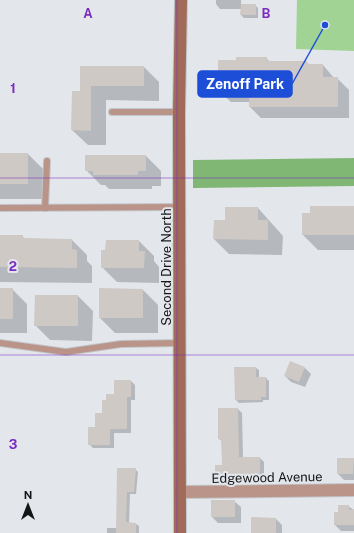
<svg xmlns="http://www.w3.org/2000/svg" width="354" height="533" font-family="'Public Sans',sans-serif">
	<rect width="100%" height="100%" fill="#e3e7ec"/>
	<polygon fill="#a0d394" points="297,0 354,0 354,51 296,49"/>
	<polygon fill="#81b774" points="354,158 354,186 193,188 193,160"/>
	<g fill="#0003">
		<polygon points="216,0 241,0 241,5 255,5 258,8 258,18 244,18 241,15 242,9 220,9 216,4"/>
		<polygon points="266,58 270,62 306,62 310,65 323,65 334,78 337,78 349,90 349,118 261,118 250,107 250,102 231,102 219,91 237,61"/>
		<polygon points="81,67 144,67 159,82 159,101 106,100 106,145 88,145 72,130 81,92"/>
		<polygon points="0,154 28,154 43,169 43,199 0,199"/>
		<polygon points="146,156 161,171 161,186 152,186 152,189 109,189 105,185 101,185 86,170"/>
		<polygon points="354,206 354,250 318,250 303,235 311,214"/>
		<polygon points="226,208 258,208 283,236 282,255 229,254 214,239 215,221 226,221"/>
		<polygon points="0,236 22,236 25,239 72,240 87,255 87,261 92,266 92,283 0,282"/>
		<polygon points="139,241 154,256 154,261 159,267 159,283 117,282 102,267"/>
		<polygon points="0,289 12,289 27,304 27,333 0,333"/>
		<polygon points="143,290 158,305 158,333 115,333 100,318"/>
		<polygon points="78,296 93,311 92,341 50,340 35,325"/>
		<polygon points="256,368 259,370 259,378 266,378 269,381 269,400 263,400 263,402 239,403 236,400"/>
		<polygon points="305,368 311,374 305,387 291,382 285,376"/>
		<polygon points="131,381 135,385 135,400 131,400 131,433 114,433 114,448 93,448 89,444 103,414 107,401"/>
		<polygon points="238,409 242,413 243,458 260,458 264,462 264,478 241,478 241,481 220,481 216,476 223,466 222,441 219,439"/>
		<polygon points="354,458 354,480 344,480 338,474 338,459"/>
		<polygon points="118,469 135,469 138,472 136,494 130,494 129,523 136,524 139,526 139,533 107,533 107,528 117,528"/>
		<polygon points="234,501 241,507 241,523 218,523 212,517"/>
		<polygon points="348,506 354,510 354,531 341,531 335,525 339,512"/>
		<polygon points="276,519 282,525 282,533 253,533"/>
	</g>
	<g fill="#cfc9c6">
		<polygon points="241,4 256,4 256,15 240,15"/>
		<polygon points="236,57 267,57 267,61 307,61 307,64 323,64 323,77 338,77 338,107 249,107 249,91 218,91 218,60 236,60"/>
		<polygon points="80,66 144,66 144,86 91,86 91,131 71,130 72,91 80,91"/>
		<rect x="0" y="153" width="28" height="31"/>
		<polygon points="85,155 146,155 146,171 138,171 138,175 93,175 93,171 85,171"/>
		<polygon points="310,206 354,206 354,235 302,235 302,213 310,213"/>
		<polygon points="225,207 258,207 258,220 268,220 268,240 213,239 214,220 225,220"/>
		<polygon points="0,235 23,235 23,238 72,239 72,249 77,250 77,268 0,267"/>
		<polygon points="106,240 139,240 139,251 145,251 144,268 101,268 101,250 105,250"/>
		<rect x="0" y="288" width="13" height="31"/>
		<polygon points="99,288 143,289 143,318 99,318"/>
		<polygon points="35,295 78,295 78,326 34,326"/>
		<polygon points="290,361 305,367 299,382 284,376"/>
		<polygon points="234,367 256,367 256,377 266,377 266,397 261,397 261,400 235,400"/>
		<polygon points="114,380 131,380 131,397 127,397 127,429 110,429 110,445 88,445 88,427 95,427 95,413 102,413 102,400 106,400 106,394 114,394"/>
		<polygon points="218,408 238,408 239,457 260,457 260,474 237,474 237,477 215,477 215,465 222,465 221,439 218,439"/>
		<polygon points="337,458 354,458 353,474 337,474"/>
		<polygon points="117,468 136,468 134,492 127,492 126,522 136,523 136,533 116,533"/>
		<rect x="211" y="500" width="24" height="17"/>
		<polygon points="338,505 349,505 349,510 354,509 354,525 334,525 334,512 338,512"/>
		<polygon points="251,517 276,518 276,533 251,533"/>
	</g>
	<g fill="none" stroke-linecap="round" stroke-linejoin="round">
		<defs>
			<g id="lane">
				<polyline points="112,112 179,112"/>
				<polyline points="0,208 180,207"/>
				<polyline points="45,208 47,161"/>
				<polyline points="0,343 66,352 121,344 181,343"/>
			</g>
			<polyline id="street" points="181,492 354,490"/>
			<polyline id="secondary" points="180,533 179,112 181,0"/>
		</defs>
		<use href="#lane" stroke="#c2c5ca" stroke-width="8"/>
		<use href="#street" stroke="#c2c5ca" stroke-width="14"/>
		<use href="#secondary" stroke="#c2c5ca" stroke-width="14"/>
		<use href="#lane" stroke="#ba9488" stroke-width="6"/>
		<use href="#street" stroke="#ba9488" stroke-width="12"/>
		<use href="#secondary" stroke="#a16b5a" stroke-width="12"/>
	</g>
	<path fill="none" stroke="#7b2cbf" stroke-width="1" stroke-opacity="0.55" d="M177,0V533M0,178H354M0,355H354"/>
	<g text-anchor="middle" stroke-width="4" stroke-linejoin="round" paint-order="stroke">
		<g font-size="13" fill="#141516" stroke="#e3e7ec">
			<text transform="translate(166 267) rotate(-90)" y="5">Second Drive North</text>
			<text transform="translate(267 477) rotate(-1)" y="5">Edgewood Avenue</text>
		</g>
	</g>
	<g font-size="13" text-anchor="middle" font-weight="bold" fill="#7b2cbf" stroke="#e3e7ec" stroke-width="4" stroke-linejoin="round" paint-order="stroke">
		<text x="88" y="18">A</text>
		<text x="266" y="18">B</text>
		<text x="13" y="93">1</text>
		<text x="13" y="271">2</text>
		<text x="13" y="449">3</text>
	</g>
	<path fill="none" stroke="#1d4ed8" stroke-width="1.5" d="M325 25L292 84"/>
	<circle fill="#1d4ed8" stroke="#e3e7ec" stroke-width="1.5" cx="325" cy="25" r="4"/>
	<rect fill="#1d4ed8" stroke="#1d4ed8" stroke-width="1.5" x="198" y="71" width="94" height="26" rx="4"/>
	<g font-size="14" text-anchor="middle" font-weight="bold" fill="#fff">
		<text x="245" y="89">Zenoff Park</text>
	</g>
	<g transform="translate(28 505)" stroke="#e3e7ec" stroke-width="3" paint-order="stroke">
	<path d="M0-3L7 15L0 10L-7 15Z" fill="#141516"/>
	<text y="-6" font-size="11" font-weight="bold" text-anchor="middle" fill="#141516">N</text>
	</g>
</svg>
